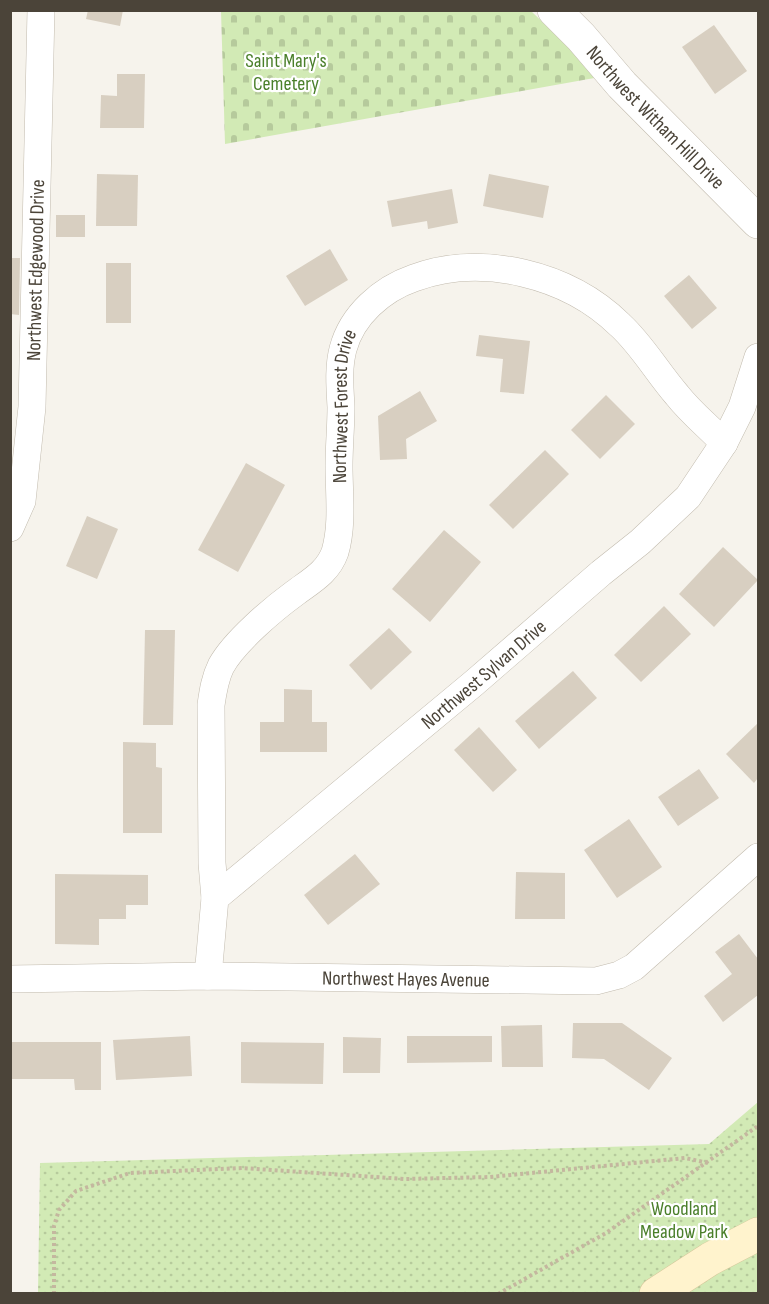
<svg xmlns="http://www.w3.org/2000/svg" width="769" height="1304" font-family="'Sofia Sans Condensed',sans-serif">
	<defs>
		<pattern id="green-dots" width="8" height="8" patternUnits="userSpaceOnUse" patternTransform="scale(1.5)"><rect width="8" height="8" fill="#d2eab5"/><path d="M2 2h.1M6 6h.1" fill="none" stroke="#b6ca9c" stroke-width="1.8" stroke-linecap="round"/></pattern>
		<pattern id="cemetery-stones" width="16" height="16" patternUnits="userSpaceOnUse" patternTransform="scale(1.5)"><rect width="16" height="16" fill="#d2eab5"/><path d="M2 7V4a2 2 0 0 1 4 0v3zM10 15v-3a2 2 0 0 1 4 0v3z" fill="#b6ca9c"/></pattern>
	</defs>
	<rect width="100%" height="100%" fill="#f6f3ec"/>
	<polygon fill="url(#green-dots)" points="758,1102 758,1293 38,1294 40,1163 709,1144"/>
	<polygon fill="url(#cemetery-stones)" points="221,11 531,11 600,77 225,144"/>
	<g fill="#d8cfc1">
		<polygon points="88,10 123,10 120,26 86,19"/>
		<polygon points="714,25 747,71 715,94 682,47"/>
		<polygon points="117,74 145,74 144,128 100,128 101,95 117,96"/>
		<polygon points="97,174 138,175 137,226 96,226"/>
		<polygon points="489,174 549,186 543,218 483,206"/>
		<polygon points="452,189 458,223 428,229 427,221 392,227 387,201"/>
		<rect x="56" y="215" width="29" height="22"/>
		<polygon points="330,249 348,280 305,306 286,276"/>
		<polygon points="10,258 20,258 19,315 10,314"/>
		<rect x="106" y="263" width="25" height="60"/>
		<polygon points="689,275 717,308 692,329 664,296"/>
		<polygon points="479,335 530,341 524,394 500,392 503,359 476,356"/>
		<polygon points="420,391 437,421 406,439 407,459 380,460 378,416"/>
		<polygon points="606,395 635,424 600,459 571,430"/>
		<polygon points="545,450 569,474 513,529 489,505"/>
		<polygon points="246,463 285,485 238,572 198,550"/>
		<polygon points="87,516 118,529 97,579 66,566"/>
		<polygon points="444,530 481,562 430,622 392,589"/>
		<polygon points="723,547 758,580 714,627 679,594"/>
		<polygon points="664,606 691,634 641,682 614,655"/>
		<polygon points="389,628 412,652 371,690 349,665"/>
		<polygon points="145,630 175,630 173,725 143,725"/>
		<polygon points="573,671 597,698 539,749 515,721"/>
		<polygon points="284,689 312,690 312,722 327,722 327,752 260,752 260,722 284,722"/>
		<polygon points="758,723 758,778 754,783 726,754"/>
		<polygon points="479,727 517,770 493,792 454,750"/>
		<polygon points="123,742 156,743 156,767 162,768 162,833 123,833"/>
		<polygon points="699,769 719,798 678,826 658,797"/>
		<polygon points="629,819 662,867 617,898 584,850"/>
		<polygon points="355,854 380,884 328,925 304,895"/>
		<polygon points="516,872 565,873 565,919 515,919"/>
		<polygon points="55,874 148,875 148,905 126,905 126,919 99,919 99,945 55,944"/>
		<polygon points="739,934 758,959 758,995 723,1022 704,996 732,974 715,952"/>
		<polygon points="573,1023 622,1023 672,1058 649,1090 604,1059 572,1058"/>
		<polygon points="542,1025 543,1067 502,1067 501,1026"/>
		<polygon points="190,1036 192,1076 116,1080 113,1040"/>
		<polygon points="407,1036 492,1036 492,1062 407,1063"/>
		<polygon points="343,1037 381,1038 380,1073 343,1073"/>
		<polygon points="10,1042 101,1042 101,1090 75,1090 74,1079 10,1079"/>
		<polygon points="241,1042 324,1043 323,1084 241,1083"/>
	</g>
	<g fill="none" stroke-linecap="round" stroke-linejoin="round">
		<defs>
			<g id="minor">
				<path id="s1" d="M10,528L22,501L32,407L41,10"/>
				<path id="s2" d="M215,898L212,863L211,705C213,691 215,678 221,666C234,642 273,609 295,593C311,581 328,572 335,552C343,525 339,494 339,466C339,446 341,427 341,407C340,388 338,368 343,349C352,315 382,289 414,278C482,253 568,274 620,325C642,345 657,372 677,395C691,413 709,427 724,443"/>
				<path id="s3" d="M208,976L215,898L474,683L601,573L640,542L688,497L724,443L742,407L758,357"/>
				<path id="s4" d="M10,979L208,976L596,981L619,975L634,967L758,857"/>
			</g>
			<g id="tertiary">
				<path id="s5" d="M554,10L581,37L622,85L758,222"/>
			</g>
			<polyline id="secondary" points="656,1294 710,1259 758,1234"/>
		</defs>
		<use href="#minor" stroke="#c2bbae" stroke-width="28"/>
		<use href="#tertiary" stroke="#c2bbae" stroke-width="34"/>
		<use href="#secondary" stroke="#d6c79b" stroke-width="34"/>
		<g stroke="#c4b79f" stroke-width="4" stroke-dasharray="3 3" stroke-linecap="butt">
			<polyline points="54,1294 54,1226 59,1210 76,1191 130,1173 242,1168 405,1179 490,1177 685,1158 708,1163"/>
			<polyline points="498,1294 606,1233 758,1126"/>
		</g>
		<use href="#minor" stroke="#fff" stroke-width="27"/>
		<use href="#tertiary" stroke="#fff" stroke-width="33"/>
		<use href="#secondary" stroke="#fff3cd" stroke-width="33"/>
	</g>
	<g text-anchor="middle" stroke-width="4.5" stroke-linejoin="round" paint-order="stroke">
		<g font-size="20" fill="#4a7f2a" stroke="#fff">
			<text x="286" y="67">Saint Mary's<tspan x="286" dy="23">Cemetery</tspan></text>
			<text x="684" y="1215">Woodland<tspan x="684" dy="23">Meadow Park</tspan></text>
		</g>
		<g font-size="20" fill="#4b4439" stroke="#fff">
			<text dy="7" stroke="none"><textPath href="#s5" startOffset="148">Northwest Witham Hill Drive</textPath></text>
			<text dy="7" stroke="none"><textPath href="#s1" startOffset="261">Northwest Edgewood Drive</textPath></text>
			<text dy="7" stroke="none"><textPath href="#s2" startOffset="543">Northwest Forest Drive</textPath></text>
			<text dy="7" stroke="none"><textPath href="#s3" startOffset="428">Northwest Sylvan Drive</textPath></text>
			<text dy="7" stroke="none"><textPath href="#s4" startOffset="396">Northwest Hayes Avenue</textPath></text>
		</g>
	</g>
	<rect width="769" height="1304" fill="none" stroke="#4b4439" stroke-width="24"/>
</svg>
